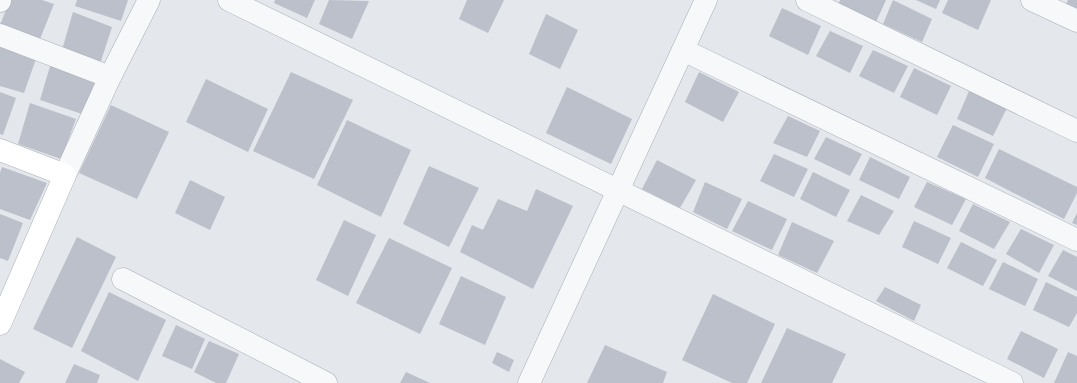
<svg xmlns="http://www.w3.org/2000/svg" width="1077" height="383" font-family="'Open Sans',sans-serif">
	<rect width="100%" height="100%" fill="#e4e7ec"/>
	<g fill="#bbc0ca">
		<polygon points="10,0 42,0 54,4 40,39 0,25"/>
		<polygon points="77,0 128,0 121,21 75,6"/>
		<polygon points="275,0 315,0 307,18 274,3"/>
		<polygon points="329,0 369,1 352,39 319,24"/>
		<polygon points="467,0 504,0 488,33 459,19"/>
		<polygon points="840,0 886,0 876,22 838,5"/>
		<polygon points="893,0 932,19 922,42 883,24"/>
		<polygon points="916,0 940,0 936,9"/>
		<polygon points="948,0 991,0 978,30 942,13"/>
		<polygon points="1068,0 1077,0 1077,9 1066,4"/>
		<polygon points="782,8 821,26 808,55 769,36"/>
		<polygon points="73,12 112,27 100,64 62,50"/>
		<polygon points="546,14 578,30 560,69 529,54"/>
		<polygon points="830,31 863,46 850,73 816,56"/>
		<polygon points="0,44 37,56 24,93 0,86"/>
		<polygon points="873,50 908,66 894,93 859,76"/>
		<polygon points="51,63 96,79 82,114 40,100"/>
		<polygon points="914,68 951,86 937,115 900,97"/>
		<polygon points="291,72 353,100 314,179 253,151"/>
		<polygon points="699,72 739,92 723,122 685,102"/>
		<polygon points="206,79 268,109 248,152 186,122"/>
		<polygon points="567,87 632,119 611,164 546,133"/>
		<polygon points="969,91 1007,108 993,136 957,119"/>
		<polygon points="0,92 16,98 3,135 0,134"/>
		<polygon points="30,103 76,119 61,159 18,144"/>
		<polygon points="111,105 169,132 137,199 79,173"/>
		<polygon points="788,116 820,131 807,157 773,143"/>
		<polygon points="347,120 411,150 381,217 317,185"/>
		<polygon points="953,125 994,144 978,177 937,157"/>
		<polygon points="826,137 862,154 850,176 814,159"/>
		<polygon points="999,149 1077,187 1077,193 1064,219 985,178"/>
		<polygon points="774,154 808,169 794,197 760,181"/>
		<polygon points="870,157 910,177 899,199 859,180"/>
		<polygon points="657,160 696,180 680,208 642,189"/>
		<polygon points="429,166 479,188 449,247 403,224"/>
		<polygon points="2,167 47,183 30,220 0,209 0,173"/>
		<polygon points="813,172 850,190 836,217 800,199"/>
		<polygon points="190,180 225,197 210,230 175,213"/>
		<polygon points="705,182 742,199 727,229 693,212"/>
		<polygon points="927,182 966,199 952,225 914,207"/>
		<polygon points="536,189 573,206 533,289 460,252 472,225 483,230 498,199 527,211"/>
		<polygon points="861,195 894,211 879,235 847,221"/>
		<polygon points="748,201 787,219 772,250 732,231"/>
		<polygon points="973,204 1010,222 994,249 959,231"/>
		<polygon points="1077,213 1077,225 1072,223"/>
		<polygon points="0,214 23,223 8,261 0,258"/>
		<polygon points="344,220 376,235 348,296 316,280"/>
		<polygon points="914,221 951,238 938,264 902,247"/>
		<polygon points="792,222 834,241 817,273 778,255"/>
		<polygon points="1021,229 1054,245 1039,273 1006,254"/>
		<polygon points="77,237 116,257 72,348 33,329"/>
		<polygon points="389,238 452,268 420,334 356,303"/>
		<polygon points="961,242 997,260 983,286 947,268"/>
		<polygon points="1063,250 1077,257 1077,291 1048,276"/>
		<polygon points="1003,262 1038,279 1025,306 989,289"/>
		<polygon points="461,276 506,297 485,345 439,324"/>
		<polygon points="1046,282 1077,297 1077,313 1069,327 1033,310"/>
		<polygon points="885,287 921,305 914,321 876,301"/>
		<polygon points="109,292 166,320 138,381 81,351"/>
		<polygon points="713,294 775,324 747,383 732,383 682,360"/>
		<polygon points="176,325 205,339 192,369 162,356"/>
		<polygon points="787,328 846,354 832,383 761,383"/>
		<polygon points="1021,331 1058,349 1044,378 1007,359"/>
		<polygon points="209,341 239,354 226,383 216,383 194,372"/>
		<polygon points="605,345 667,372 663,383 587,383"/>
		<polygon points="497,352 514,360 509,372 492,363"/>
		<polygon points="1068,352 1077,356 1077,383 1054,383"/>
		<polygon points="0,359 25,372 19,383 0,383"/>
		<polygon points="74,364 100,375 97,383 65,383"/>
		<polygon points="406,372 430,383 400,383"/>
	</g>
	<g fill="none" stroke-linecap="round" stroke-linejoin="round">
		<defs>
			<g id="minor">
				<polyline points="229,0 1012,383"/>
				<polyline points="807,0 1077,131"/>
				<polyline points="1032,0 1077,21"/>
				<polyline points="0,1 0,0"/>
				<polyline points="0,35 110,77"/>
				<polyline points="683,50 1077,240"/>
				<polyline points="123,279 326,383"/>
				<polyline points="529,383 706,0"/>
			</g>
			<polyline id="tertiary" points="65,175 110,77 149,0"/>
			<polyline id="secondary" points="0,150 65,175 0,324"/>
		</defs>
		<use href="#minor" stroke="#a9aeb7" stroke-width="23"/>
		<use href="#tertiary" stroke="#a9aeb7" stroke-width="23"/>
		<use href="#secondary" stroke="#a9aeb7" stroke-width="23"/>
		<use href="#minor" stroke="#f7f8fa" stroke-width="22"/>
		<use href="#tertiary" stroke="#f7f8fa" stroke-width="22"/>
		<use href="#secondary" stroke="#fff" stroke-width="22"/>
	</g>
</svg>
